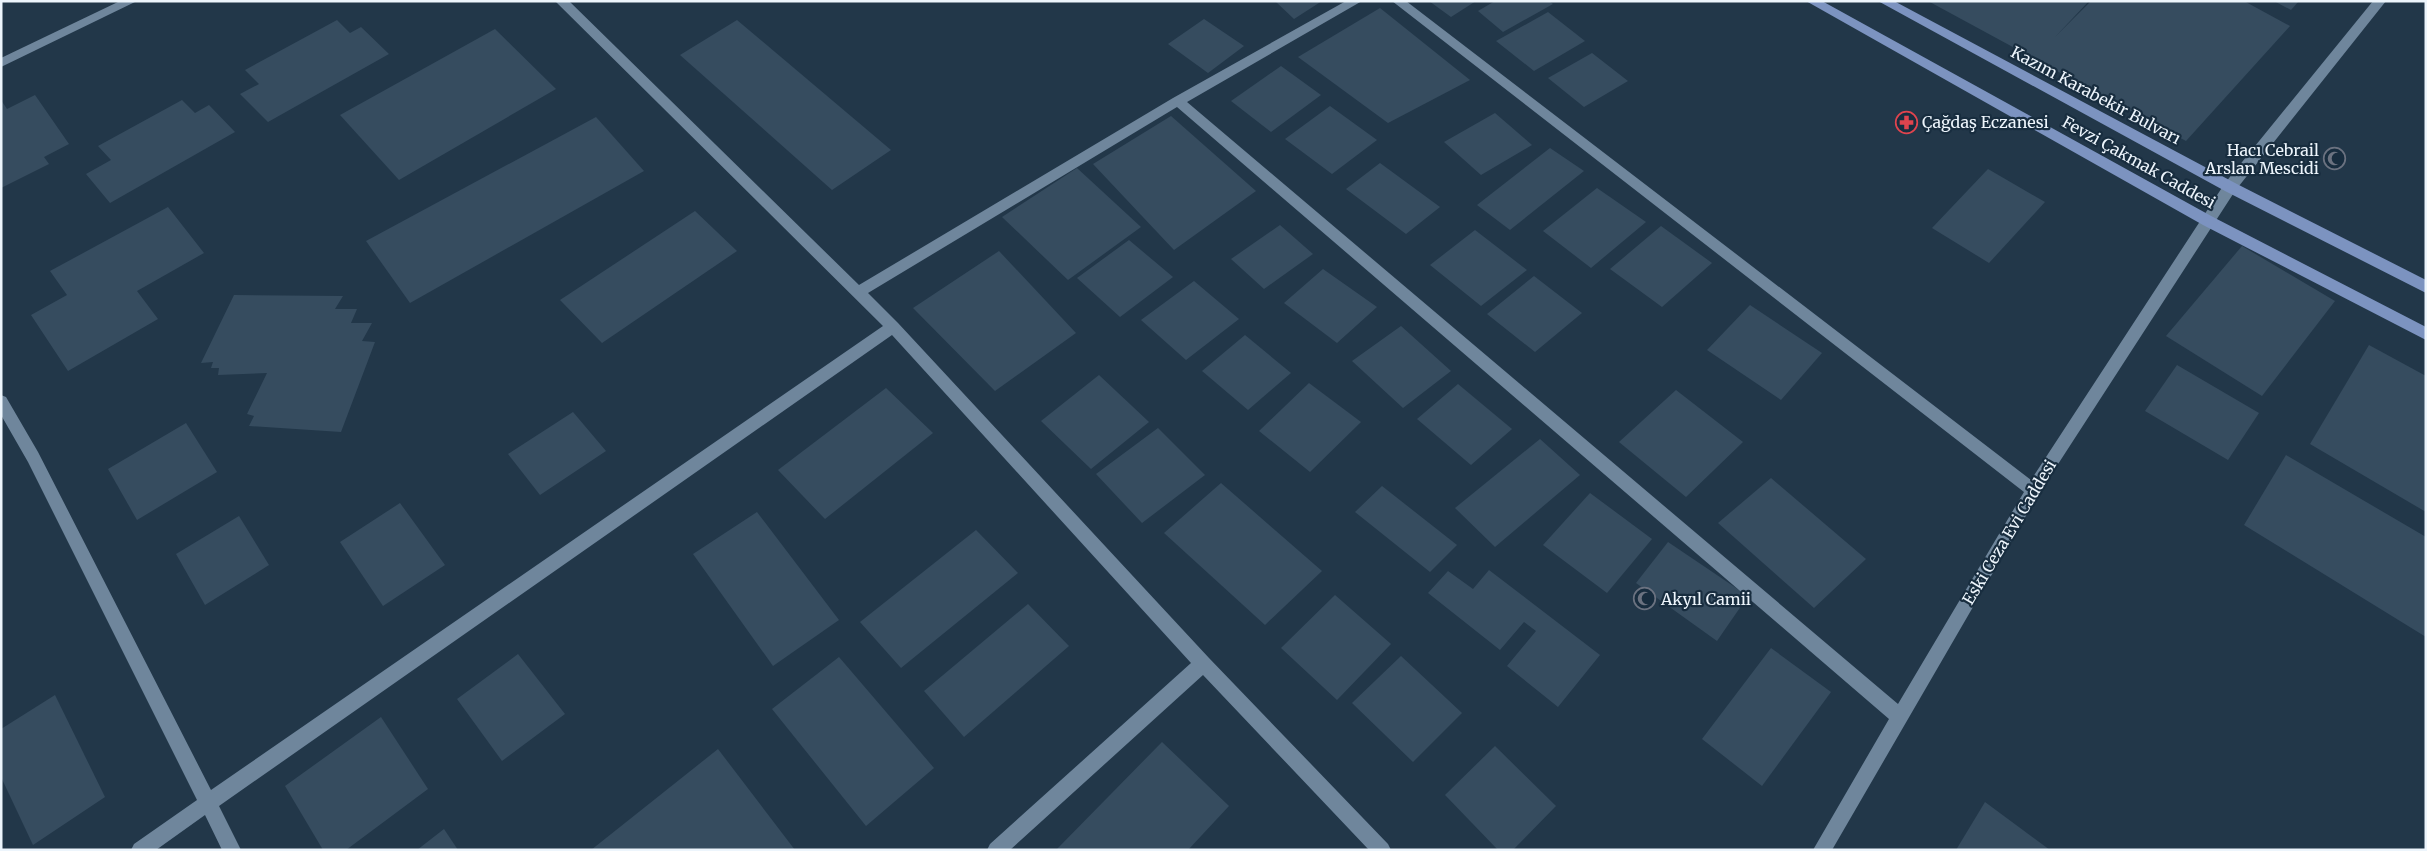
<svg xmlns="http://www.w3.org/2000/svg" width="2427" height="851" font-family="Merriweather,serif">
	<rect width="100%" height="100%" fill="#223749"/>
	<g fill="#364c5f">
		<polygon points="1275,1 1322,1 1294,19"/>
		<polygon points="1429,1 1476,1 1451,17"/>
		<polygon points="1495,1 1549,1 1553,4 1503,32 1478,11"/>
		<polygon points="1928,1 2089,1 2055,37 2091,1 2244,1 2290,26 2186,141"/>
		<polygon points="2274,1 2299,1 2291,10"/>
		<polygon points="1380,8 1470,80 1388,123 1298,57"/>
		<polygon points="1548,12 1585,41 1534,71 1496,41"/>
		<polygon points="1204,19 1244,46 1208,73 1168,44"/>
		<polygon points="337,20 350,33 361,27 389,54 268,122 240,94 259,84 245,70"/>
		<polygon points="737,20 891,150 832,190 680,55"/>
		<polygon points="495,29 556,89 399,180 340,115"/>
		<polygon points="1592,53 1628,81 1584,107 1548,78"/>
		<polygon points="1281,66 1321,95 1271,132 1231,101"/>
		<polygon points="35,95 69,144 44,157 49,164 1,188 1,100 7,109"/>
		<polygon points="182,100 195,113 209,105 235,132 110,203 86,174 111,160 98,146"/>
		<polygon points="1330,106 1377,140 1332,174 1285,139"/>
		<polygon points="1495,113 1532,145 1481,175 1444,142"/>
		<polygon points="1171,116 1256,191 1174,250 1093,164"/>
		<polygon points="596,117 644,171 410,303 366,241"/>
		<polygon points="1550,148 1584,171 1510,230 1477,205"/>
		<polygon points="1380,163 1440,207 1406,234 1346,189"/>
		<polygon points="1077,168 1141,227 1068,280 1002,217"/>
		<polygon points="1988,169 2045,202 1989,263 1932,228"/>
		<polygon points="1597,188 1646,222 1591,268 1543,231"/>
		<polygon points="168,207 204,253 137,291 158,319 68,371 31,315 67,295 50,271"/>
		<polygon points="695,211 737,251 602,343 560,300"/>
		<polygon points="1280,225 1313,254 1264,289 1231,259"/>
		<polygon points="1661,226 1712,263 1662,307 1610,269"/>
		<polygon points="1475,230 1527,270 1481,306 1430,265"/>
		<polygon points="1129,240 1173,277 1120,317 1077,278"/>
		<polygon points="2242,246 2335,301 2262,396 2166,336"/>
		<polygon points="999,251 1076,333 995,391 913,308"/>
		<polygon points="1323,269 1377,307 1337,343 1284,303"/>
		<polygon points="1534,276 1582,313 1535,352 1487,314"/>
		<polygon points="1194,281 1239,319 1186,360 1141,320"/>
		<polygon points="234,295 343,296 335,309 357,309 351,323 372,323 362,341 375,342 341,432 249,426 254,416 247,414 267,373 218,375 219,368 211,368 213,362 201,363"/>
		<polygon points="1750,305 1822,353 1781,400 1707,350"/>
		<polygon points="1401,326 1451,371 1403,408 1352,361"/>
		<polygon points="1245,335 1291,373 1248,410 1202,371"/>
		<polygon points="2369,345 2426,376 2426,512 2310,444"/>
		<polygon points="2177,365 2259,413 2228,460 2145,411"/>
		<polygon points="1099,375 1149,422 1091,469 1041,421"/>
		<polygon points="1309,383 1361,422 1310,472 1259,431"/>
		<polygon points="1458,384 1512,429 1471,465 1417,419"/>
		<polygon points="886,388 933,433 825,519 778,470"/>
		<polygon points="1676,390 1743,442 1686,497 1619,442"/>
		<polygon points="573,412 606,451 540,495 508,454"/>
		<polygon points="186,423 217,472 137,520 108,469"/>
		<polygon points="1158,428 1205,475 1142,523 1096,474"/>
		<polygon points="1540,439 1580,475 1495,547 1455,508"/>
		<polygon points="2286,455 2426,537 2426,637 2244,525"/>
		<polygon points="1771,478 1866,559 1814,608 1718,523"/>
		<polygon points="1221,483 1322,571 1265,625 1164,533"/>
		<polygon points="1382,486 1457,545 1430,572 1355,512"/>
		<polygon points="1590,493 1652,539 1607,593 1543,545"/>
		<polygon points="400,503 445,565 383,606 340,542"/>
		<polygon points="757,512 839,620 773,666 693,554"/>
		<polygon points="239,516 269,565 205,605 176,554"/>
		<polygon points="976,530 1018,573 901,668 860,622"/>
		<polygon points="1668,542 1748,596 1717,641 1636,583"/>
		<polygon points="1489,570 1600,655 1558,707 1507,666 1536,631 1524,622 1500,650 1428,593 1448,571 1473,589"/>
		<polygon points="1335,595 1391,644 1337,700 1281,648"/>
		<polygon points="1028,604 1069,646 964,737 924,691"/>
		<polygon points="1771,648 1831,692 1762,786 1702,739"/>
		<polygon points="518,654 565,714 502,761 457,699"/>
		<polygon points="1401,656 1462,713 1413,762 1352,703"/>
		<polygon points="839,657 934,768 866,826 772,709"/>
		<polygon points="55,695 105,797 33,845 1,777 1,729"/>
		<polygon points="381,717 428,789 346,850 323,850 285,786"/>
		<polygon points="1162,742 1229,806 1188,850 1056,850"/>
		<polygon points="1495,746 1556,806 1513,850 1498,850 1445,795"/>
		<polygon points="718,749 795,850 591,850"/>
		<polygon points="1985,802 2050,850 1956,850"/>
		<polygon points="444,829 458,850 417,850"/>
	</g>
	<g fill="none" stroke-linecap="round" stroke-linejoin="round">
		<g fill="#6f869c" fill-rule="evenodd">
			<polygon points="120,1 137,1 1,67 1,58"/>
			<polygon points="555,1 569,1 859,285 1173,98 1346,1 1362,1 1187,102 1898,704 2024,492 1392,1 1406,1 2031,480 2225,183 2373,1 2386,1 2235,191 2038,495 1832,850 1813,850 1889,719 1177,107 868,293 898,323 1209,658 1388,844 1391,850 1369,850 1203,675 1010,850 987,850 990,844 1191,663 892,335 219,806 241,850 222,850 205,815 156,850 131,850 134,844 197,800 28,462 1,415 1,395 6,397 38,452 211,790 883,326"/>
		</g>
		<g fill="#7c93c0" fill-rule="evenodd">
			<polygon points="1806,1 1822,1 2213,217 2426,327 2426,340 2203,225"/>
			<polygon points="1878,1 1894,1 2235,183 2426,280 2426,293 2225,191"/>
		</g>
	</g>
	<defs>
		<symbol id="pharmacy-ring" viewBox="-11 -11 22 22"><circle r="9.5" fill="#182d3f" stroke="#e0444e" stroke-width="1.5"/><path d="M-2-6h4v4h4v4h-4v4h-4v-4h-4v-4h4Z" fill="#e0444e"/></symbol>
		<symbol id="mosque-ring" viewBox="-11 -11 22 22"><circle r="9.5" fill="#182d3f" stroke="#6b7280" stroke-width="1.5"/><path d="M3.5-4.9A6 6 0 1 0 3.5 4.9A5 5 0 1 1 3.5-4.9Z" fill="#6b7280"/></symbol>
	</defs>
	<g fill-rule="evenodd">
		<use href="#pharmacy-ring" x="1894" y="110" width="25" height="25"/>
		<use href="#mosque-ring" x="2322" y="146" width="25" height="25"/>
		<use href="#mosque-ring" x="1632" y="586" width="25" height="25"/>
	</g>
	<g text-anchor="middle" stroke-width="4.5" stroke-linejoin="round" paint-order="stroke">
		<g font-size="16" fill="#edf5fc" stroke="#182d3f">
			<text transform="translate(2096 95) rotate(28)" y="6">Kazım Karabekir Bulvarı</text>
			<text transform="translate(2139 162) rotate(29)" y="6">Fevzi Çakmak Caddesi</text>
			<text transform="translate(2009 532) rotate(-59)" y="6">Eski Ceza Evi Caddesi</text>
		</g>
		<g font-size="16" fill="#edf5fc" stroke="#182d3f" text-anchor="start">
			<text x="1922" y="128">Çağdaş Eczanesi</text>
			<text x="2319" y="156" text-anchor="end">Hacı Cebrail<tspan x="2319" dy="18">Arslan Mescidi</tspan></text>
			<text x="1661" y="605">Akyıl Camii</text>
		</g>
	</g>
	<rect width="2427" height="851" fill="none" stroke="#edf5fc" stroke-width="5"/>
</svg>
